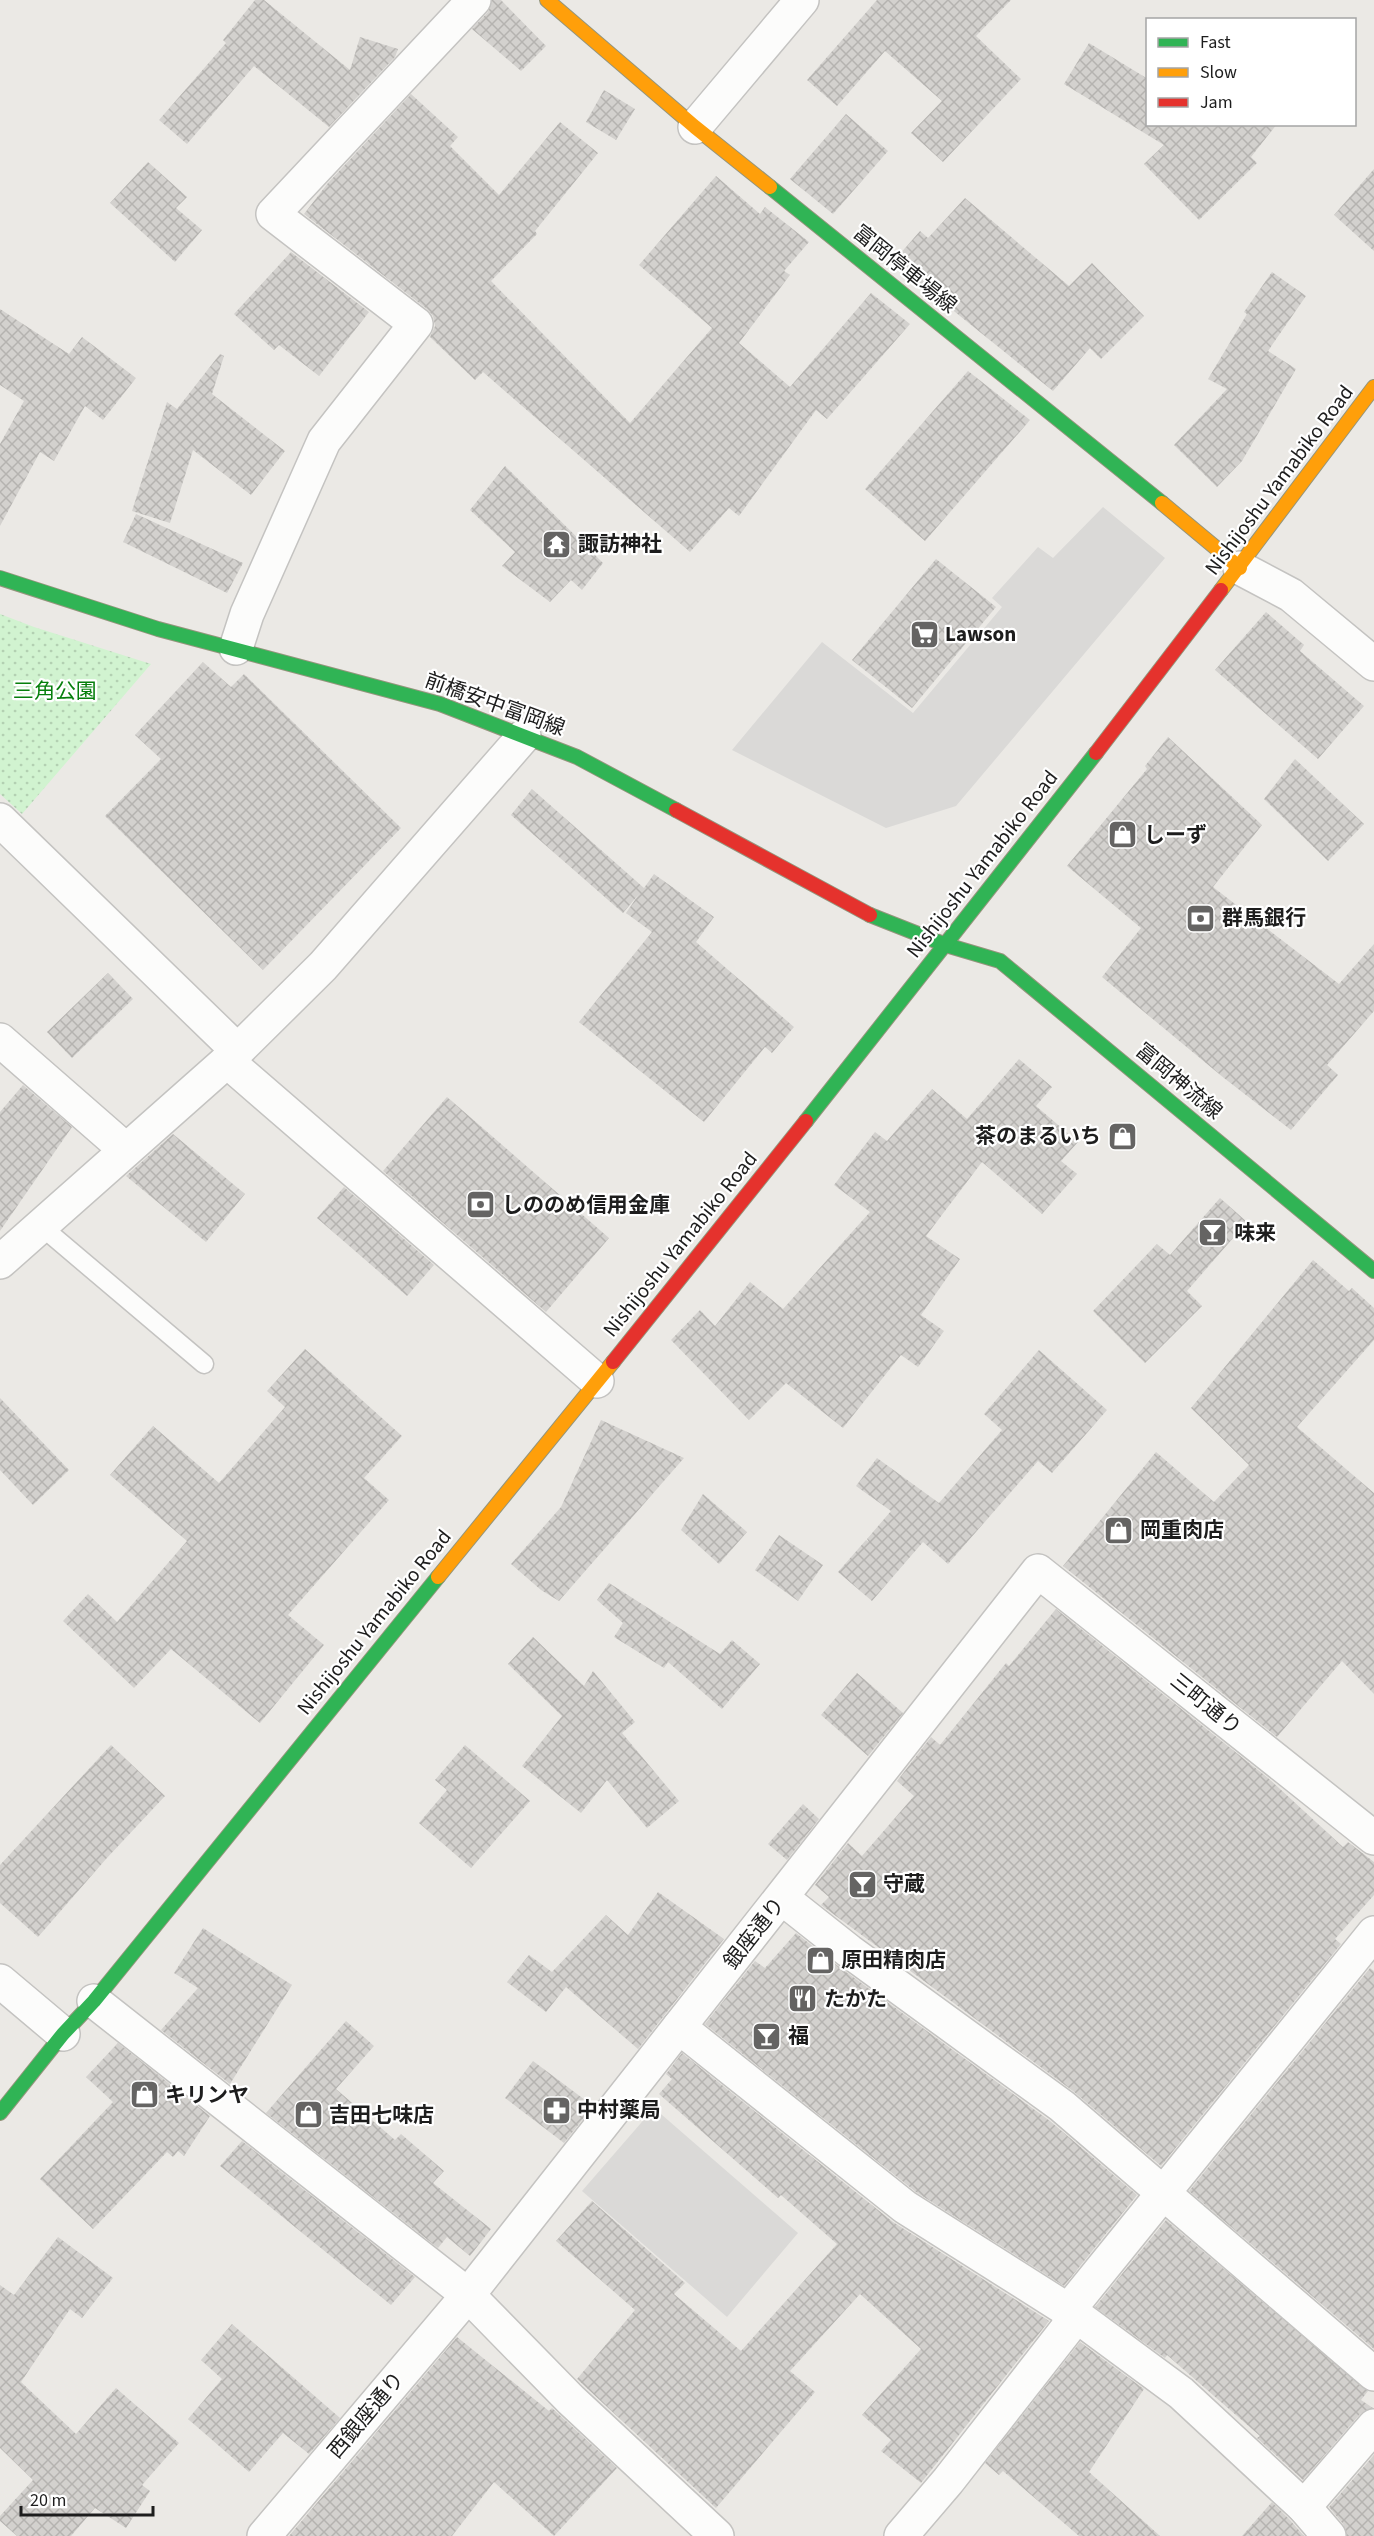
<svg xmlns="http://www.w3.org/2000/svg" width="1374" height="2536" font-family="'Source Sans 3','Noto Sans JP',sans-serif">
	<defs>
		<pattern id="park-dots" width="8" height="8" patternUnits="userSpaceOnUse" patternTransform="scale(1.5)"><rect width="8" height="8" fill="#d1f3d0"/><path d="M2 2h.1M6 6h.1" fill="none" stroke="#b3d0b2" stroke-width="1.8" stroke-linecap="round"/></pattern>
		<pattern id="building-cross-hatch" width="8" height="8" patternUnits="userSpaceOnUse" patternTransform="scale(1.5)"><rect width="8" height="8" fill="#d3d1ce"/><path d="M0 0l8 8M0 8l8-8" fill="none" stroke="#b5b3b0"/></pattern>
	</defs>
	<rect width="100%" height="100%" fill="#ebe9e5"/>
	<polygon fill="url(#park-dots)" points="0,614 34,627 151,664 22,814 0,794"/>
	<g fill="#dad9d7">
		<polygon points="1103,507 1165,558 956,806 886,828 732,750 822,642 913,713 1002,607 992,598 1038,547 1053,558"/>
		<polygon points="654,2108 798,2233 727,2317 582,2191"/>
	</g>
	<g fill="url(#building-cross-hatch)">
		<polygon points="255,0 264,0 350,70 360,37 398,49 395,57 329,127 254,66 187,144 159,120 226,43 223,40"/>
		<polygon points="492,0 501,0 546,46 521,71 472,29 488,12"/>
		<polygon points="877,0 1011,0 976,36 1021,79 943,162 911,133 942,101 885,51 837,106 807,80"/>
		<polygon points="1089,43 1148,79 1148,124 1277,124 1251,157 1257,163 1199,220 1144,164 1164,145 1064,84"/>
		<polygon points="604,90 635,109 616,140 586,122"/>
		<polygon points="411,94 458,137 450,146 499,195 560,122 598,153 535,231 537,234 491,281 630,423 712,328 639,265 716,176 760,214 765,207 809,242 784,271 790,275 739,343 790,387 871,293 910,324 827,419 816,410 739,516 729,508 690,552 483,372 475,380 430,337 435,326 433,316 427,309 304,214 328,183"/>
		<polygon points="846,114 888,151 833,214 790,179"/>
		<polygon points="148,162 187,197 176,208 202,230 175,262 110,203"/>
		<polygon points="1374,169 1374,251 1334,215"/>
		<polygon points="965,198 1069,286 1092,263 1144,316 1101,359 1090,348 1053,391 893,262 920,231 928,238"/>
		<polygon points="291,252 369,312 319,376 279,345 274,350 234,314"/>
		<polygon points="1272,272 1306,296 1268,351 1296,369 1242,461 1217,487 1174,445 1227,389 1208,379 1247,314 1244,312"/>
		<polygon points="0,309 69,354 82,337 136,378 103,420 85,406 54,461 40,452 0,526 0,444 24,401 0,385"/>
		<polygon points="220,354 224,356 212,394 285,451 251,495 193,450 170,523 132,511 167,402 177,409"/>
		<polygon points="968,371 1030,420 925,541 865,489"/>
		<polygon points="505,466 603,563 582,590 571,580 550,602 502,566 515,552 470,510"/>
		<polygon points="136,514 243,563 227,593 123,542"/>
		<polygon points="936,559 996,607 912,708 852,660"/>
		<polygon points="1266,612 1304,645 1300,651 1364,706 1318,759 1215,670"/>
		<polygon points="203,662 231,687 244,674 401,828 263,970 105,816 161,759 135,735"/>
		<polygon points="1168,737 1262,825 1213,887 1339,984 1374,944 1374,1011 1327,1065 1338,1075 1291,1130 1224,1078 1102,977 1141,928 1067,866 1147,769 1145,766"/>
		<polygon points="1295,759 1364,824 1328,861 1264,799"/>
		<polygon points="532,789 644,888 654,874 714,917 696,942 794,1027 772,1053 765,1047 704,1122 579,1022 652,932 626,913 639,894 623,913 511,815"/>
		<polygon points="108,973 133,999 72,1058 47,1032"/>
		<polygon points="1019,1059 1052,1087 1036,1106 1078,1142 1061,1161 1077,1174 1042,1214 982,1162 926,1236 960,1259 921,1315 944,1331 918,1367 901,1355 843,1428 786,1383 749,1420 671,1340 700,1310 715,1326 750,1282 783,1309 870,1212 834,1185 875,1132 887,1141 932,1089 967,1119"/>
		<polygon points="23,1085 72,1127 0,1231 0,1112"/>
		<polygon points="447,1097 609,1238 546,1312 383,1171"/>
		<polygon points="173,1134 245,1194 206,1242 126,1176"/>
		<polygon points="344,1187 434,1265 407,1296 317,1218"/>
		<polygon points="1220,1198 1247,1222 1187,1291 1202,1306 1145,1363 1093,1311 1157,1244 1170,1255"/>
		<polygon points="1313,1260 1349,1291 1352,1288 1374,1308 1374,1340 1297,1427 1374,1493 1374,1694 1342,1661 1277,1737 1063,1566 1156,1452 1214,1502 1249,1465 1191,1408"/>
		<polygon points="305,1349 402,1436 364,1478 389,1500 288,1615 324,1645 260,1723 171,1649 134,1688 63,1621 88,1594 117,1622 187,1541 110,1475 153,1426 219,1483 285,1407 267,1391"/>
		<polygon points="1039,1350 1107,1410 1052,1473 1038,1461 948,1564 923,1542 872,1601 838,1572 866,1540 869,1542 867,1539 891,1511 856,1486 877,1458 939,1503 1002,1430 984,1414"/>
		<polygon points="0,1398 69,1470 33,1505 0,1470"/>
		<polygon points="601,1420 684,1458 559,1601 541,1590 511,1564 561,1507"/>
		<polygon points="703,1494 747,1532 719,1564 681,1530"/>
		<polygon points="779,1535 823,1565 798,1601 755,1570"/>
		<polygon points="609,1583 720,1654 732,1640 760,1664 722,1709 668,1662 664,1668 614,1637 623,1623 597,1600"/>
		<polygon points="1056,1609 1268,1778 1343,1847 1348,1842 1374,1862 1374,1895 1335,1939 1341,1944 1161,2166 1073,2091 821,1905 829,1897 815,1885 848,1843 862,1856 914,1796 897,1781 931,1737 940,1745 1006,1663 1009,1666"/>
		<polygon points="533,1637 584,1686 593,1671 635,1722 622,1733 679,1801 647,1828 607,1780 581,1813 522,1766 562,1716 508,1664"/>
		<polygon points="857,1673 903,1713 868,1756 821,1715"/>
		<polygon points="111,1745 165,1796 106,1859 38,1937 0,1903 0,1865"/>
		<polygon points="465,1745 530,1801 471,1868 419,1823 447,1790 435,1780"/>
		<polygon points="803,1804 819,1819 787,1860 768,1844"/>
		<polygon points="658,1892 724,1939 638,2049 566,1987 546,2012 507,1982 529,1955 552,1972 606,1915 628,1935"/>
		<polygon points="203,1928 292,1985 230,2084 161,2030 198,1988 174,1973"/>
		<polygon points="796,1933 838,1966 1050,2121 1137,2195 1064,2286 916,2192 705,2024 755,1961 765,1968"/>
		<polygon points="1370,1968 1374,1971 1374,2349 1189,2191"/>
		<polygon points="346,2021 374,2046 336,2089 395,2140 401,2134 444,2171 433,2183 491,2229 470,2256 447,2237 438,2248 266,2113"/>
		<polygon points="118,2043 210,2116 184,2156 178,2151 173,2157 167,2152 93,2229 40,2179 113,2102 86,2077"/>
		<polygon points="682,2053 893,2222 1049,2321 921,2483 881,2451 891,2440 862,2415 921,2349 860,2294 790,2371 815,2392 716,2508 577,2379 635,2310 556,2241 592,2201 685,2283 674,2294 741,2351 837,2244 781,2195 778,2198 659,2094 672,2079 666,2074"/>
		<polygon points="533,2061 593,2106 564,2143 505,2098"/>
		<polygon points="242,2141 415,2277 391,2305 220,2166"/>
		<polygon points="1166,2220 1368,2391 1361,2400 1373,2408 1360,2414 1303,2480 1257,2438 1260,2436 1167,2355 1165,2358 1095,2307"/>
		<polygon points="58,2237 113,2278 82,2318 70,2309 21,2382 76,2434 116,2388 179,2443 142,2485 150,2491 126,2528 95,2508 71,2536 17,2536 0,2521 0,2516 33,2480 0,2448 0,2285 14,2295"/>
		<polygon points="232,2324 340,2418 309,2454 283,2433 249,2472 188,2419 222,2379 201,2360"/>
		<polygon points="457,2337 549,2411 552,2408 617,2468 554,2536 494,2482 452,2536 289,2536"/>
		<polygon points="1080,2342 1144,2389 1089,2472 1160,2536 1079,2536 1003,2471 999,2475 985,2463"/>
		<polygon points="1374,2455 1374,2536 1347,2536 1343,2524 1329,2507"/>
		<polygon points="1272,2502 1290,2520 1304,2536 1242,2536"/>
	</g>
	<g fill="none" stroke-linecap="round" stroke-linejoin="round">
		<defs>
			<polyline id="lane" points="41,1226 204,1364"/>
			<g id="street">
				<polyline points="695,127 802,0"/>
				<polyline points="1240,568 1291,595 1374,664"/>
				<polyline points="236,648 247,614 324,441 416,324 273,214 474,0"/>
				<polyline points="0,820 237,1050"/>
				<polyline points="0,1040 126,1150"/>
				<polyline points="227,1061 597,1381"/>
				<polyline points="0,1262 227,1061 323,966 524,736"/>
				<polyline points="782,1898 849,1951 1062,2106 1374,2374"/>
				<polyline points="0,1981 63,2034"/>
				<polyline points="94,2001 468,2295 571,2400 717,2536"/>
				<polyline points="679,2027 905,2207 1074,2314 1181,2393 1304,2507 1329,2536"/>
				<polyline points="1304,2507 1374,2426"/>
				<polyline points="264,2536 468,2295 1038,1571 1374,1838"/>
				<polyline points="901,2536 948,2481 1066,2330 1074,2314 1075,2302 1374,1933"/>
			</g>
			<g id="fast">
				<polyline points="770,187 1162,503"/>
				<polyline points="0,578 158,629 440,704 577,757 676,810"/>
				<polyline points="870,915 946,945 1000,961 1374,1271"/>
				<polyline points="806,1121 1096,753"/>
				<polyline points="0,2113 63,2034 94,2001 438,1577"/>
			</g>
			<g id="slow">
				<polyline points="547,0 695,127 770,187"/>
				<polyline points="1162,503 1240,568"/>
				<polyline points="1221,590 1374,387"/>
				<polyline points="438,1577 613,1362"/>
			</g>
			<g id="jam">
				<polyline points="1096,753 1221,590"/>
				<polyline points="676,810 870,915"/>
				<polyline points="613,1362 806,1121"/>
			</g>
		</defs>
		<use href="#lane" stroke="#c4c3c1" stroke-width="21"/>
		<use href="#street" stroke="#c4c3c1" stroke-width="36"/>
		<use href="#fast" stroke="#94957c" stroke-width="16"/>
		<use href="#slow" stroke="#94957c" stroke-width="16"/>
		<use href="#jam" stroke="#94957c" stroke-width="16"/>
		<use href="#lane" stroke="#fcfcfb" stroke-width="18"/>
		<use href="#street" stroke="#fcfcfb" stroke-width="33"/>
		<use href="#fast" stroke="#30b455" stroke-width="14"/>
		<use href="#slow" stroke="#ff9f0a" stroke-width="14"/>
		<use href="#jam" stroke="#e5322d" stroke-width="14"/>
	</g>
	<defs>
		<symbol id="temple-square" viewBox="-11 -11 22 22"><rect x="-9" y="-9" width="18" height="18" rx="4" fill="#656463" stroke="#fff"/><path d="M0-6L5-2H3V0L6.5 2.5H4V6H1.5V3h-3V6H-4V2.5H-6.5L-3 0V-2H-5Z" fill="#fff"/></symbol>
		<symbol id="supermarket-square" viewBox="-11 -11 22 22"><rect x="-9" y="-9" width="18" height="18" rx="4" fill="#656463" stroke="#fff"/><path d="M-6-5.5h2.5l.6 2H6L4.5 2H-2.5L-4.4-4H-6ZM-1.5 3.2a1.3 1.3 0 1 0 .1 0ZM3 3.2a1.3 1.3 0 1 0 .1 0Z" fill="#fff"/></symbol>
		<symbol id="shop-square" viewBox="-11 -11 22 22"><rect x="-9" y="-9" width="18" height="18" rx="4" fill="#656463" stroke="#fff"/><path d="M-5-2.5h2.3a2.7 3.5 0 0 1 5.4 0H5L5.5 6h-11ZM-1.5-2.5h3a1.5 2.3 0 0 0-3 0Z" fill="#fff"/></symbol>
		<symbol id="bank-square" viewBox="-11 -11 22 22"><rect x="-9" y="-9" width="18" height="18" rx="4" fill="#656463" stroke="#fff"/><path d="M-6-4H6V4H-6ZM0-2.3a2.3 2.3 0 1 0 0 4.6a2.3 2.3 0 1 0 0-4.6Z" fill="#fff"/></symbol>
		<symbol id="bar-square" viewBox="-11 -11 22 22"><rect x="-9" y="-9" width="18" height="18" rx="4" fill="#656463" stroke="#fff"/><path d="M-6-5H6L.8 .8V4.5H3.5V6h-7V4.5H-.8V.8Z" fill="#fff"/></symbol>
		<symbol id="restaurant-square" viewBox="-11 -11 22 22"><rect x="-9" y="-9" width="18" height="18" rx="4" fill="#656463" stroke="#fff"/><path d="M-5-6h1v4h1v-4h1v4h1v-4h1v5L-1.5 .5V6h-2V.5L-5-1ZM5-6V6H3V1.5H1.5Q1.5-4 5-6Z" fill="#fff"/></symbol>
		<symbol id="pharmacy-square" viewBox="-11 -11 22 22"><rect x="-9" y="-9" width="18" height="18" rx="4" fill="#656463" stroke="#fff"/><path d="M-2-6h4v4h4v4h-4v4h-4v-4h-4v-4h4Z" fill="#fff"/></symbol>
	</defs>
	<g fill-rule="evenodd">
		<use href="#temple-square" x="540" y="528" width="33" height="33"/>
		<use href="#supermarket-square" x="908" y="618" width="33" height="33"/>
		<use href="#shop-square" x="1106" y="818" width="33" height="33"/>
		<use href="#bank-square" x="1184" y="902" width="33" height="33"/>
		<use href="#shop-square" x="1106" y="1120" width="33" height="33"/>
		<use href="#bank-square" x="464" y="1188" width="33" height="33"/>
		<use href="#bar-square" x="1196" y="1216" width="33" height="33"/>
		<use href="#shop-square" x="1102" y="1514" width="33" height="33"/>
		<use href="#bar-square" x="846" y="1868" width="33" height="33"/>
		<use href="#shop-square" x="804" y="1944" width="33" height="33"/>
		<use href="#restaurant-square" x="786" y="1982" width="33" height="33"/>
		<use href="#bar-square" x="750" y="2020" width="33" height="33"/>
		<use href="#shop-square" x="128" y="2078" width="33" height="33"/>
		<use href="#pharmacy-square" x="540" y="2094" width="33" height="33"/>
		<use href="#shop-square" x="292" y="2098" width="33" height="33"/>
	</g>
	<g text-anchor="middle" stroke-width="4.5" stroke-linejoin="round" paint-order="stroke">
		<g font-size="21" fill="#1d1d1d" stroke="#fff">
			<text transform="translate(905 269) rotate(39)" y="7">富岡停車場線</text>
			<text transform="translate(1279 480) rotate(-53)" y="7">Nishijoshu Yamabiko Road</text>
			<text transform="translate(495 704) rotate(20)" y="7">前橋安中富岡線</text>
			<text transform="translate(982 864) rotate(-52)" y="7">Nishijoshu Yamabiko Road</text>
			<text transform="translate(1179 1081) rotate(40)" y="7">富岡神流線</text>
			<text transform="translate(680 1244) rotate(-51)" y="7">Nishijoshu Yamabiko Road</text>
			<text transform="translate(374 1622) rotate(-51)" y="7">Nishijoshu Yamabiko Road</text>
			<text transform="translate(1206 1704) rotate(39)" y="7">三町通り</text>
			<text transform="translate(754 1933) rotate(-52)" y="7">銀座通り</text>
			<text transform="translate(366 2415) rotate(-50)" y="7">西銀座通り</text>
		</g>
		<g font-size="21" font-weight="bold" fill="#1d1d1d" stroke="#fff" text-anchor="start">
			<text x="578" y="551">諏訪神社</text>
			<text x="945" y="641">Lawson</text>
			<text x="1144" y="842">しーず</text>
			<text x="1222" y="925">群馬銀行</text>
			<text x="1101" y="1143" text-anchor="end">茶のまるいち</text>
			<text x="502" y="1212">しののめ信用金庫</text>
			<text x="1234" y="1240">味来</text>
			<text x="1140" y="1537">岡重肉店</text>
			<text x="883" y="1891">守蔵</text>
			<text x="841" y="1967">原田精肉店</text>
			<text x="824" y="2006">たかた</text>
			<text x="788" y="2043">福</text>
			<text x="165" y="2102">キリンヤ</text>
			<text x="577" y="2117">中村薬局</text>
			<text x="329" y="2122">吉田七味店</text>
		</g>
		<g font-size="21" fill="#067f0c" stroke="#fff">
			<text x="55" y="698">三角公園</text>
		</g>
	</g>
	<rect x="1146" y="18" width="210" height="108" fill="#ffffff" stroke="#a5a5a5" stroke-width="1.5"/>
	<rect x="1158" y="38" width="30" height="9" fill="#30b455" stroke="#a5a5a5" stroke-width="1.5"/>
	<text x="1200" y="48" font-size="18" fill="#1d1d1d">Fast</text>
	<rect x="1158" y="68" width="30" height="9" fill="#ff9f0a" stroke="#a5a5a5" stroke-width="1.5"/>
	<text x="1200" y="78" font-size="18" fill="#1d1d1d">Slow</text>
	<rect x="1158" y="98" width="30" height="9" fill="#e5322d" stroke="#a5a5a5" stroke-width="1.5"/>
	<text x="1200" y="108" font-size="18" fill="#1d1d1d">Jam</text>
	<path d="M21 2506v9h132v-9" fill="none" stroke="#1d1d1d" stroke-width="3"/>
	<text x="30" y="2506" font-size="18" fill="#1d1d1d" stroke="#ffffff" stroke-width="4.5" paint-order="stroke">20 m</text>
</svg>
